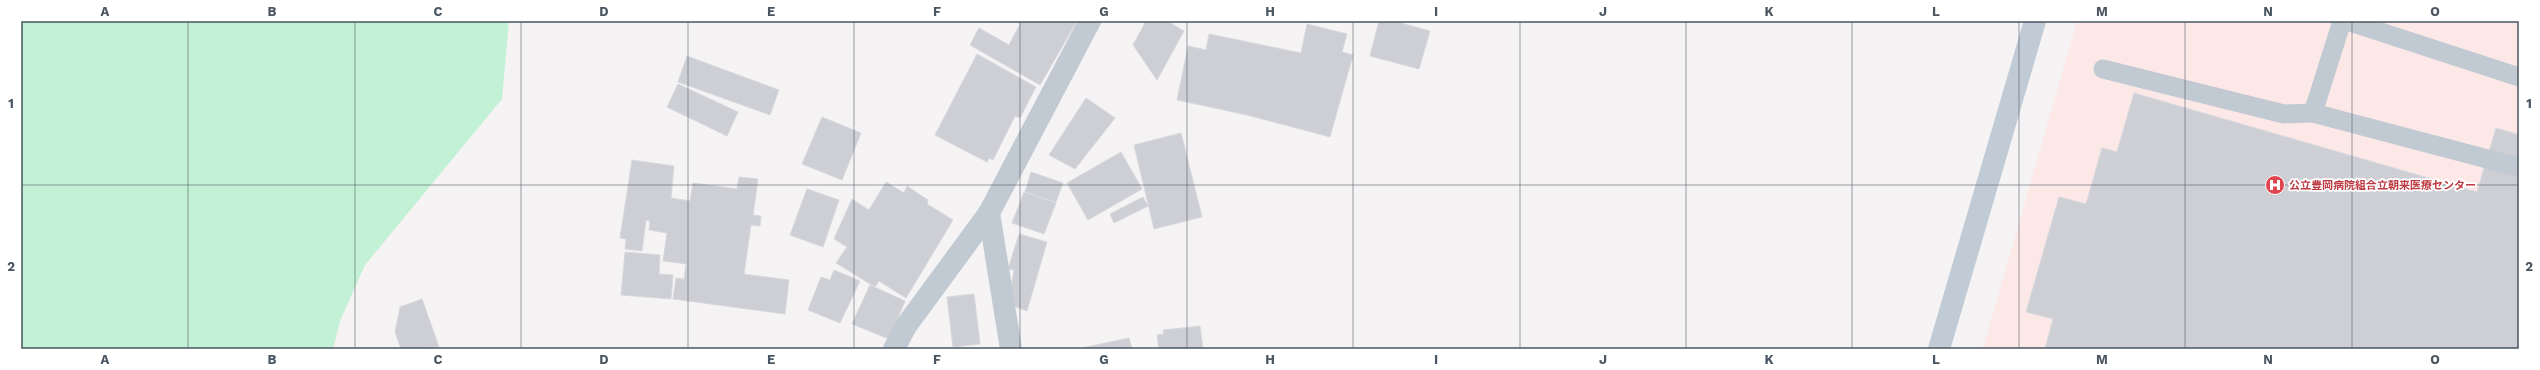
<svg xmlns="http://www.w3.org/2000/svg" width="2540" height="370" font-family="'Work Sans','Noto Sans JP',sans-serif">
	<rect width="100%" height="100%" fill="#f5f3f3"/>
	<polygon fill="#fce8e6" points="2077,21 2519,21 2519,349 1983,349"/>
	<polygon fill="#c3f1d5" points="21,21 509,21 502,99 365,265 340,321 333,349 21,349"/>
	<g fill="#cdcfd5" stroke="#d7d9de">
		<polygon points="1015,21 1077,21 1040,85 970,45 979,28 1009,45 1020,24"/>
		<polygon points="1146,21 1167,21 1184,31 1157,80 1133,45"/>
		<polygon points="1379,21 1394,21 1430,31 1419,69 1370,56"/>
		<polygon points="1307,24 1347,34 1342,52 1353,55 1330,137 1247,115 1177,100 1188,46 1206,50 1209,34 1301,53"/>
		<polygon points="977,54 1036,87 1020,118 1015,116 993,160 989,158 987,162 935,135"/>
		<polygon points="687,56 779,90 770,115 678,82"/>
		<polygon points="678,84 738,112 727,136 667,107"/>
		<polygon points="2134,93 2477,192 2496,128 2519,135 2519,349 2045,349 2053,319 2026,312 2059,197 2086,204 2102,148 2117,152"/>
		<polygon points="1086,98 1115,118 1075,169 1049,155"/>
		<polygon points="822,117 861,133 842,180 802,164"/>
		<polygon points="1181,133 1202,217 1154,229 1134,145"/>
		<polygon points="1121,152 1142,189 1088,220 1067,183"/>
		<polygon points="632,160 674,166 671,198 690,201 693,183 737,189 739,177 758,179 753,215 761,216 760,226 751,225 744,274 789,280 785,314 673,299 676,278 684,279 686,264 663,261 667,233 649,230 650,221 646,220 642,251 625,249 626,239 620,238"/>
		<polygon points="1031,172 1063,183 1056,202 1025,192"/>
		<polygon points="886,182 904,193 907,186 928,200 927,204 953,220 906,298 879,281 875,287 836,263 847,247 834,239 852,199 869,210"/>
		<polygon points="807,189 839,200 823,247 790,235"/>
		<polygon points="1024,192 1056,203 1044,234 1012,223"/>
		<polygon points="1143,197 1148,206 1114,223 1110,214"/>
		<polygon points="1019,234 1047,242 1027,311 1013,306 1011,287 1014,270 1008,269"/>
		<polygon points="625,252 660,255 659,274 673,275 671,299 621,295"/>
		<polygon points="834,270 860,281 840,323 808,310 821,277 830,280"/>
		<polygon points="870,285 905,301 889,339 852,324"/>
		<polygon points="974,294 980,344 953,347 947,297"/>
		<polygon points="422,299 439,347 401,349 395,332 400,307"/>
		<polygon points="1200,326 1203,349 1159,349 1157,335 1164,334 1163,330"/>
		<polygon points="1129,338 1132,349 1077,349"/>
	</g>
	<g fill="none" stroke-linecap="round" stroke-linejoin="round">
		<g stroke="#c1cad2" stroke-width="19">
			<polyline points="2342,21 2313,113 2514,166 2519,165"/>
			<polyline points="2347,21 2519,77"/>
			<polyline points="2103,69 2284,114 2313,113"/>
		</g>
		<g stroke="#c1cad2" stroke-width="22">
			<polyline points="989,213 1011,349"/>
			<polyline points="894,349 906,326 989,213 1090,21"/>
		</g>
		<polyline stroke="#c1cbd6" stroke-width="22" points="1939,349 2035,21"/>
	</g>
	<path fill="none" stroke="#4a5661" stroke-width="1" stroke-opacity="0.55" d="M188,21V349M355,21V349M521,21V349M688,21V349M854,21V349M1020,21V349M1187,21V349M1353,21V349M1520,21V349M1686,21V349M1852,21V349M2019,21V349M2185,21V349M2352,21V349M21,185H2519"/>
	<defs>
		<symbol id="hospital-disc" viewBox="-11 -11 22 22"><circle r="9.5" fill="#e0444e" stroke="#fff"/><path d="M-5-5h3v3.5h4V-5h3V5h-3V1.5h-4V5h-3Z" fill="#fff"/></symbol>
	</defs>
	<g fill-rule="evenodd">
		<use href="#hospital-disc" x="2264" y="174" width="22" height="22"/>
	</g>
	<g text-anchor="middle" stroke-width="3.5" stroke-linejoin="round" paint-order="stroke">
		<g font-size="11" font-weight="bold" fill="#be3a42" stroke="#fff" text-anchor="start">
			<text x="2289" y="189">公立豊岡病院組合立朝来医療センター</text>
		</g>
	</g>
	<rect width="2540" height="370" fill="none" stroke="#ffffff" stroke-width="44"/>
	<rect x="22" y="22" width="2496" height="326" fill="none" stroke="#4a5661" stroke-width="1.5"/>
	<g font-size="13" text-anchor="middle" font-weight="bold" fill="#4a5661">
		<text x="105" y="16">A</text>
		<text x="272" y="16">B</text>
		<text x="438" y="16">C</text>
		<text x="604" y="16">D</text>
		<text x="771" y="16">E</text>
		<text x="937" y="16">F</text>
		<text x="1104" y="16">G</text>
		<text x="1270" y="16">H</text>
		<text x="1436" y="16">I</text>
		<text x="1603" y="16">J</text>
		<text x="1769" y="16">K</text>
		<text x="1936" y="16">L</text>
		<text x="2102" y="16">M</text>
		<text x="2268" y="16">N</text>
		<text x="2435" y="16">O</text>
		<text x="11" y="108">1</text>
		<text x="2529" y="108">1</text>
		<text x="11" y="271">2</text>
		<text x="2529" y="271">2</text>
		<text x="105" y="364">A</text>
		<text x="272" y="364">B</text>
		<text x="438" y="364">C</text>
		<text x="604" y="364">D</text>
		<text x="771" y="364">E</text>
		<text x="937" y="364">F</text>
		<text x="1104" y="364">G</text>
		<text x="1270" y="364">H</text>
		<text x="1436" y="364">I</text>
		<text x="1603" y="364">J</text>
		<text x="1769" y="364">K</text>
		<text x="1936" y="364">L</text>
		<text x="2102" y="364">M</text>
		<text x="2268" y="364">N</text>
		<text x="2435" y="364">O</text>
	</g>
</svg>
